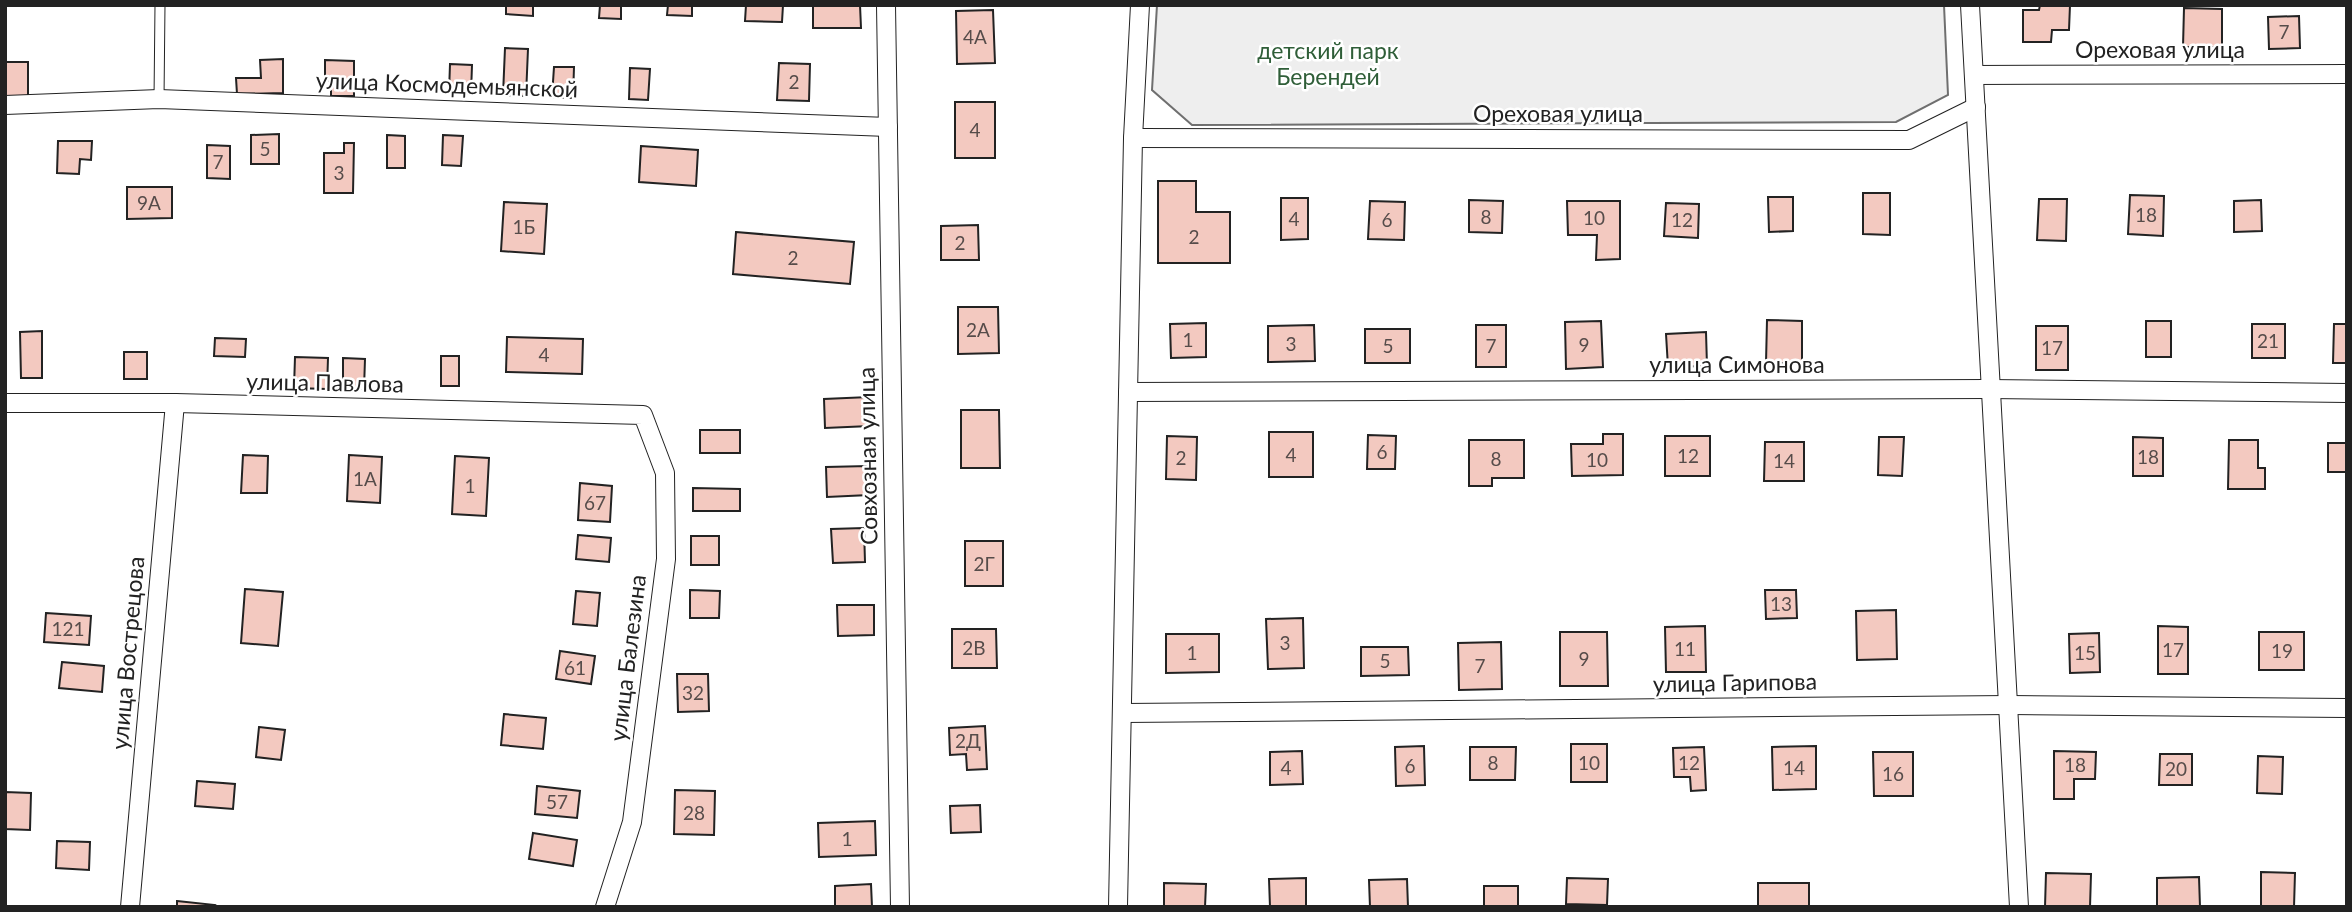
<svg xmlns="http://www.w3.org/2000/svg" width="2352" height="912" font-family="Lato,sans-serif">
	<rect width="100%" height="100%" fill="#fff"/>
	<polygon fill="#eee" stroke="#6f6f6f" stroke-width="2" points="1157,5 1944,5 1948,95 1896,122 1192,125 1152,90"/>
	<g fill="#f3c9c0" stroke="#222" stroke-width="2">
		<polygon points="506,5 533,5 533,16 506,14"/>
		<polygon points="600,5 621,5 621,19 599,18"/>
		<polygon points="668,5 692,5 692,16 667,15"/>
		<polygon points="746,5 783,5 782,22 745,21"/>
		<polygon points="813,5 860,5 861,28 813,28"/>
		<polygon points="2040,5 2070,5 2069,30 2052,30 2051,42 2023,42 2023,10 2039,10"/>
		<polygon points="2184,8 2222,9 2222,47 2183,47"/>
		<polygon points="993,10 995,63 957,64 956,11"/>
		<polygon points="2299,16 2300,48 2269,49 2268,17"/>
		<polygon points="505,48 528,49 526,96 503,95"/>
		<polygon points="283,59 283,93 237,94 236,78 261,78 260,60"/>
		<polygon points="325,60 354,61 354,96 331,96 331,81 325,81"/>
		<rect x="5" y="62" width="23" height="37"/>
		<polygon points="779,63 810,64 809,101 777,100"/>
		<polygon points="450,64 472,65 471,94 449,93"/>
		<polygon points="554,67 574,67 573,98 552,97"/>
		<polygon points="630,68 650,69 648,100 629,99"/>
		<rect x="955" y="102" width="40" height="56"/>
		<polygon points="279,134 279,164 251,164 251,135"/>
		<polygon points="387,135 405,136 405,168 387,168"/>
		<polygon points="443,135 463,136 461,166 442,165"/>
		<polygon points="58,141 92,141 91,160 80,159 79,174 57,173"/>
		<polygon points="344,143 354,143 353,193 324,193 324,153 344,153"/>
		<polygon points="207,145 230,146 230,179 207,178"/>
		<polygon points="641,146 698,150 696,186 639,182"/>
		<polygon points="1158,181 1196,181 1196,212 1230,212 1230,263 1158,263"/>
		<polygon points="127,187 172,187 172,218 127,219"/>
		<polygon points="1863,193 1890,193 1890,235 1863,234"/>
		<polygon points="2130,195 2164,196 2163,236 2128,234"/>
		<polygon points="1768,197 1793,197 1793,231 1769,232"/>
		<polygon points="1281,198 1308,198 1308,239 1281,240"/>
		<polygon points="2039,199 2067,199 2066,241 2037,240"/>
		<polygon points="1469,200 1503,201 1502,233 1469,232"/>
		<polygon points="2261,200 2262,231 2234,232 2234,201"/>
		<polygon points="1370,201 1405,202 1404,240 1368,239"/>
		<polygon points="1567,201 1620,201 1620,259 1596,260 1597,235 1568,235"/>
		<polygon points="504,202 547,204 544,254 501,251"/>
		<polygon points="1666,203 1699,204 1698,238 1664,236"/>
		<polygon points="978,225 979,260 941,260 941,226"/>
		<polygon points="736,232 854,242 850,284 733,274"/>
		<polygon points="958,307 998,307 999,353 958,354"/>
		<polygon points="1767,320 1802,321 1802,363 1766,363"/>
		<polygon points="1601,321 1603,367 1566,369 1565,322"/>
		<rect x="2146" y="321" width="25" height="36"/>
		<polygon points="1206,323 1206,357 1171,358 1170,324"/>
		<rect x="2252" y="324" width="33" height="34"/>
		<polygon points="2334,324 2347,324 2347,363 2333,363"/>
		<polygon points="1314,325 1315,361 1268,362 1268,326"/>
		<rect x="1476" y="325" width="30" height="42"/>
		<rect x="2036" y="326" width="32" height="44"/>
		<rect x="1365" y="329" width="45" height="34"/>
		<polygon points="42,331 42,378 21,378 20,332"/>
		<polygon points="1706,332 1707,366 1668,367 1666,334"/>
		<polygon points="507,337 583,339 582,374 506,372"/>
		<polygon points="215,338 246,339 245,357 214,356"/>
		<rect x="124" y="352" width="23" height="27"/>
		<rect x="441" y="356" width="18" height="30"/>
		<polygon points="295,357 328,358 327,389 294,388"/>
		<polygon points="343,358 365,359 364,389 343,388"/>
		<polygon points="869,397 870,426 825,428 824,399"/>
		<polygon points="961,410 999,410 1000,468 961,468"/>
		<rect x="700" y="430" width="40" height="23"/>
		<rect x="1269" y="432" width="44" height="45"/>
		<polygon points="1603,434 1623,434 1623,475 1572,476 1571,444 1603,444"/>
		<polygon points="1368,435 1396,436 1395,469 1367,469"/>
		<polygon points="1167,436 1197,437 1196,480 1166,479"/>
		<rect x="1665" y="436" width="45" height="40"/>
		<polygon points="1879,437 1904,437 1902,476 1878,475"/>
		<polygon points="2133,437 2163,438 2163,476 2133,476"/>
		<polygon points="1469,440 1524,440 1524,478 1492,478 1492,486 1469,486"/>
		<polygon points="2229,440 2258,440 2258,468 2265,468 2265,489 2228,489"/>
		<polygon points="1765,442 1804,442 1804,481 1764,481"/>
		<rect x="2328" y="443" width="19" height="29"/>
		<polygon points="243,455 268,456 267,493 241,493"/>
		<polygon points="349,455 382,457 380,503 347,501"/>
		<polygon points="455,456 489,458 486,516 452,514"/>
		<polygon points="868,466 869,495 827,497 826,467"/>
		<polygon points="580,483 612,486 610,522 578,520"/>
		<polygon points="693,488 740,489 740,511 693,511"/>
		<polygon points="864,528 865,562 833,563 831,529"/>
		<polygon points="578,535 611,538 609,562 576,559"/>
		<rect x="691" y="536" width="28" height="29"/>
		<rect x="965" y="541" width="38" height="45"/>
		<polygon points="245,589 283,592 278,646 241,643"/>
		<polygon points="690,590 720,591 719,618 690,618"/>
		<polygon points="1765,590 1796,590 1797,618 1766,619"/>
		<polygon points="576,591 600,593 597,626 573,624"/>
		<polygon points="837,605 874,605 874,635 838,636"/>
		<polygon points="1896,610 1897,659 1857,660 1856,611"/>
		<polygon points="46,613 91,616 89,645 44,642"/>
		<polygon points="1303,618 1304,668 1268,669 1266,619"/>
		<polygon points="1705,626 1706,672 1666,672 1665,627"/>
		<polygon points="2158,626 2188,627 2188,674 2158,674"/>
		<polygon points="952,629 996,629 997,668 952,668"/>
		<polygon points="1560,632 1607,632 1608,686 1560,686"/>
		<rect x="2259" y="632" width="45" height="38"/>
		<polygon points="2099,633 2100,672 2070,673 2069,634"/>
		<polygon points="1166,634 1219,634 1219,672 1166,673"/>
		<polygon points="1501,642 1502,689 1459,690 1458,643"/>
		<polygon points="1361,647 1408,647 1409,675 1361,676"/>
		<polygon points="560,651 595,656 591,684 556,679"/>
		<polygon points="62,662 104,666 102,692 59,688"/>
		<polygon points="677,674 708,674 709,711 678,712"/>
		<polygon points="504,714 546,718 543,749 501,745"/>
		<polygon points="985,726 987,769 967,770 966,754 950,755 949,728"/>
		<polygon points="259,727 285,730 281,760 256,757"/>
		<rect x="1571" y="744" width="36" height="38"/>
		<polygon points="1424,746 1425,785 1396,786 1395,747"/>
		<polygon points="1816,746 1816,789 1773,790 1772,747"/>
		<polygon points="1470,747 1516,747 1515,780 1470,780"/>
		<polygon points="1704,747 1706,790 1691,791 1690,777 1674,777 1673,748"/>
		<polygon points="1302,751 1303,784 1270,785 1270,752"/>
		<polygon points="2054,751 2096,752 2095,779 2074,779 2074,799 2054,799"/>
		<polygon points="1873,752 1913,752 1913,796 1874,796"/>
		<polygon points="2160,754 2192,754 2192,785 2159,785"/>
		<polygon points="2258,756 2283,757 2282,794 2257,793"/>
		<polygon points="197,781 235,784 233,809 195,806"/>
		<polygon points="537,786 580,791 577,818 535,814"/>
		<polygon points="675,790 715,791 714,835 674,834"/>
		<polygon points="5,792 31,793 30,830 5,829"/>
		<polygon points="980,805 981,832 951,833 950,806"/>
		<polygon points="875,821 876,855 819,857 818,823"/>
		<polygon points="533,833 577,840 573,866 529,859"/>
		<polygon points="57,841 90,842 89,870 56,868"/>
		<polygon points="2261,872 2295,873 2294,907 2261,907"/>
		<polygon points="2046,873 2091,874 2090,907 2045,907"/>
		<polygon points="2199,877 2200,907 2157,907 2157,878"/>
		<polygon points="1306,878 1306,907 1270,907 1269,879"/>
		<polygon points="1567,878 1608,879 1607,905 1566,904"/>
		<polygon points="1407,879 1408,907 1370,907 1369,880"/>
		<polygon points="1164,883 1206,884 1205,907 1164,907"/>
		<rect x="1758" y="883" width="51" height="24"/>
		<polygon points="871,884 872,907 835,907 835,886"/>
		<rect x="1484" y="886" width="34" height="21"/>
		<polygon points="177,901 215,905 214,907 177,907"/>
	</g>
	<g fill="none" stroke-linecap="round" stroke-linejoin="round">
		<defs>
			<polyline id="service" points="159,99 160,5"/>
			<g id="minor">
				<polyline points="886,5 900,907"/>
				<polyline points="1970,5 2019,907"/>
				<polyline points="1974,75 2347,74"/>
				<polyline points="5,105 159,99 888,127"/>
				<polyline points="1133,138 1909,140 1976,107"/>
				<polyline points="1128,392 1989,389 2347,393"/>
				<polyline points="5,403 175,403 643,415 665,473 666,559 632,822 605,907"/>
				<polyline points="1124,713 2010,705 2347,708"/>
				<polyline points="130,907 175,403"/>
				<polyline points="1118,907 1133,138 1140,5"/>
			</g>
		</defs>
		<use href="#service" stroke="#222" stroke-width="11"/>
		<use href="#minor" stroke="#222" stroke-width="20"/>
		<use href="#service" stroke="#fff" stroke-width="9"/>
		<use href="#minor" stroke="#fff" stroke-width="18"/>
	</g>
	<g text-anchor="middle" stroke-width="5" stroke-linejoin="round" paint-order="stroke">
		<g font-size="19" fill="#564c4a">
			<text x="2284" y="39">7</text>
			<text x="975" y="44">4А</text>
			<text x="794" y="89">2</text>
			<text x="975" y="137">4</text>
			<text x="265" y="156">5</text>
			<text x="218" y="169">7</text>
			<text x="339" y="180">3</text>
			<text x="149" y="210">9А</text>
			<text x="2146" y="222">18</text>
			<text x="1486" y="224">8</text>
			<text x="1594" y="225">10</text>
			<text x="1294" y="226">4</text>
			<text x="1387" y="227">6</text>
			<text x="1682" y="227">12</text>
			<text x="524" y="234">1Б</text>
			<text x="1194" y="244">2</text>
			<text x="960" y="250">2</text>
			<text x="793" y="265">2</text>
			<text x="978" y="337">2А</text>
			<text x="1188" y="347">1</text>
			<text x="2268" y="348">21</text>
			<text x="1291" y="351">3</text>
			<text x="1584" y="352">9</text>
			<text x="1388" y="353">5</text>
			<text x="1491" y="353">7</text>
			<text x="2052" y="355">17</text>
			<text x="544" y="362">4</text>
			<text x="1382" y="459">6</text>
			<text x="1291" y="462">4</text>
			<text x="1688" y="463">12</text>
			<text x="2148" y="464">18</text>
			<text x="1181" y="465">2</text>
			<text x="1496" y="466">8</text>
			<text x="1597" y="467">10</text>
			<text x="1784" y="468">14</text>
			<text x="365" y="486">1А</text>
			<text x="470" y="493">1</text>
			<text x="595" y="510">67</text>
			<text x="984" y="571">2Г</text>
			<text x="1781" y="611">13</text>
			<text x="68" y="636">121</text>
			<text x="1285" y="650">3</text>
			<text x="974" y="655">2В</text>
			<text x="1685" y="656">11</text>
			<text x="2173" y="657">17</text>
			<text x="2282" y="658">19</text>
			<text x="1192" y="660">1</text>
			<text x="2085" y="660">15</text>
			<text x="1584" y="666">9</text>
			<text x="1385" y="668">5</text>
			<text x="1480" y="673">7</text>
			<text x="575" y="675">61</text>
			<text x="693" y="700">32</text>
			<text x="968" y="748">2Д</text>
			<text x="1493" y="770">8</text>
			<text x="1589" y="770">10</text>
			<text x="1689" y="770">12</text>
			<text x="2075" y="772">18</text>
			<text x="1410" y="773">6</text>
			<text x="1286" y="775">4</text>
			<text x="1794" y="775">14</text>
			<text x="2176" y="776">20</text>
			<text x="1893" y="781">16</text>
			<text x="557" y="809">57</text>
			<text x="694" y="820">28</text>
			<text x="847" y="846">1</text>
		</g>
		<g font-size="23" fill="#222" stroke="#fff">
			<text x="2160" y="58">Ореховая улица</text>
			<text transform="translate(447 85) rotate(2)" y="8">улица Космодемьянской</text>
			<text x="1558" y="122">Ореховая улица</text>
			<text x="1737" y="373">улица Симонова</text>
			<text transform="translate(325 383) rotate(1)" y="8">улица Павлова</text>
			<text transform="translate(868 456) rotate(-91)" y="8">Совхозная улица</text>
			<text transform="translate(128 653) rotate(-85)" y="8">улица Вострецова</text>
			<text transform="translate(628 658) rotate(-83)" y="8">улица Балезина</text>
			<text transform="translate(1735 683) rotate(-1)" y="8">улица Гарипова</text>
		</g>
		<g font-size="23" fill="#2f5e38" stroke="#fff">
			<text x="1328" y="59">детский парк<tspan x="1328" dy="26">Берендей</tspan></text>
		</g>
	</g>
	<rect width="2352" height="912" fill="none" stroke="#222222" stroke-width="14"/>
</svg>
